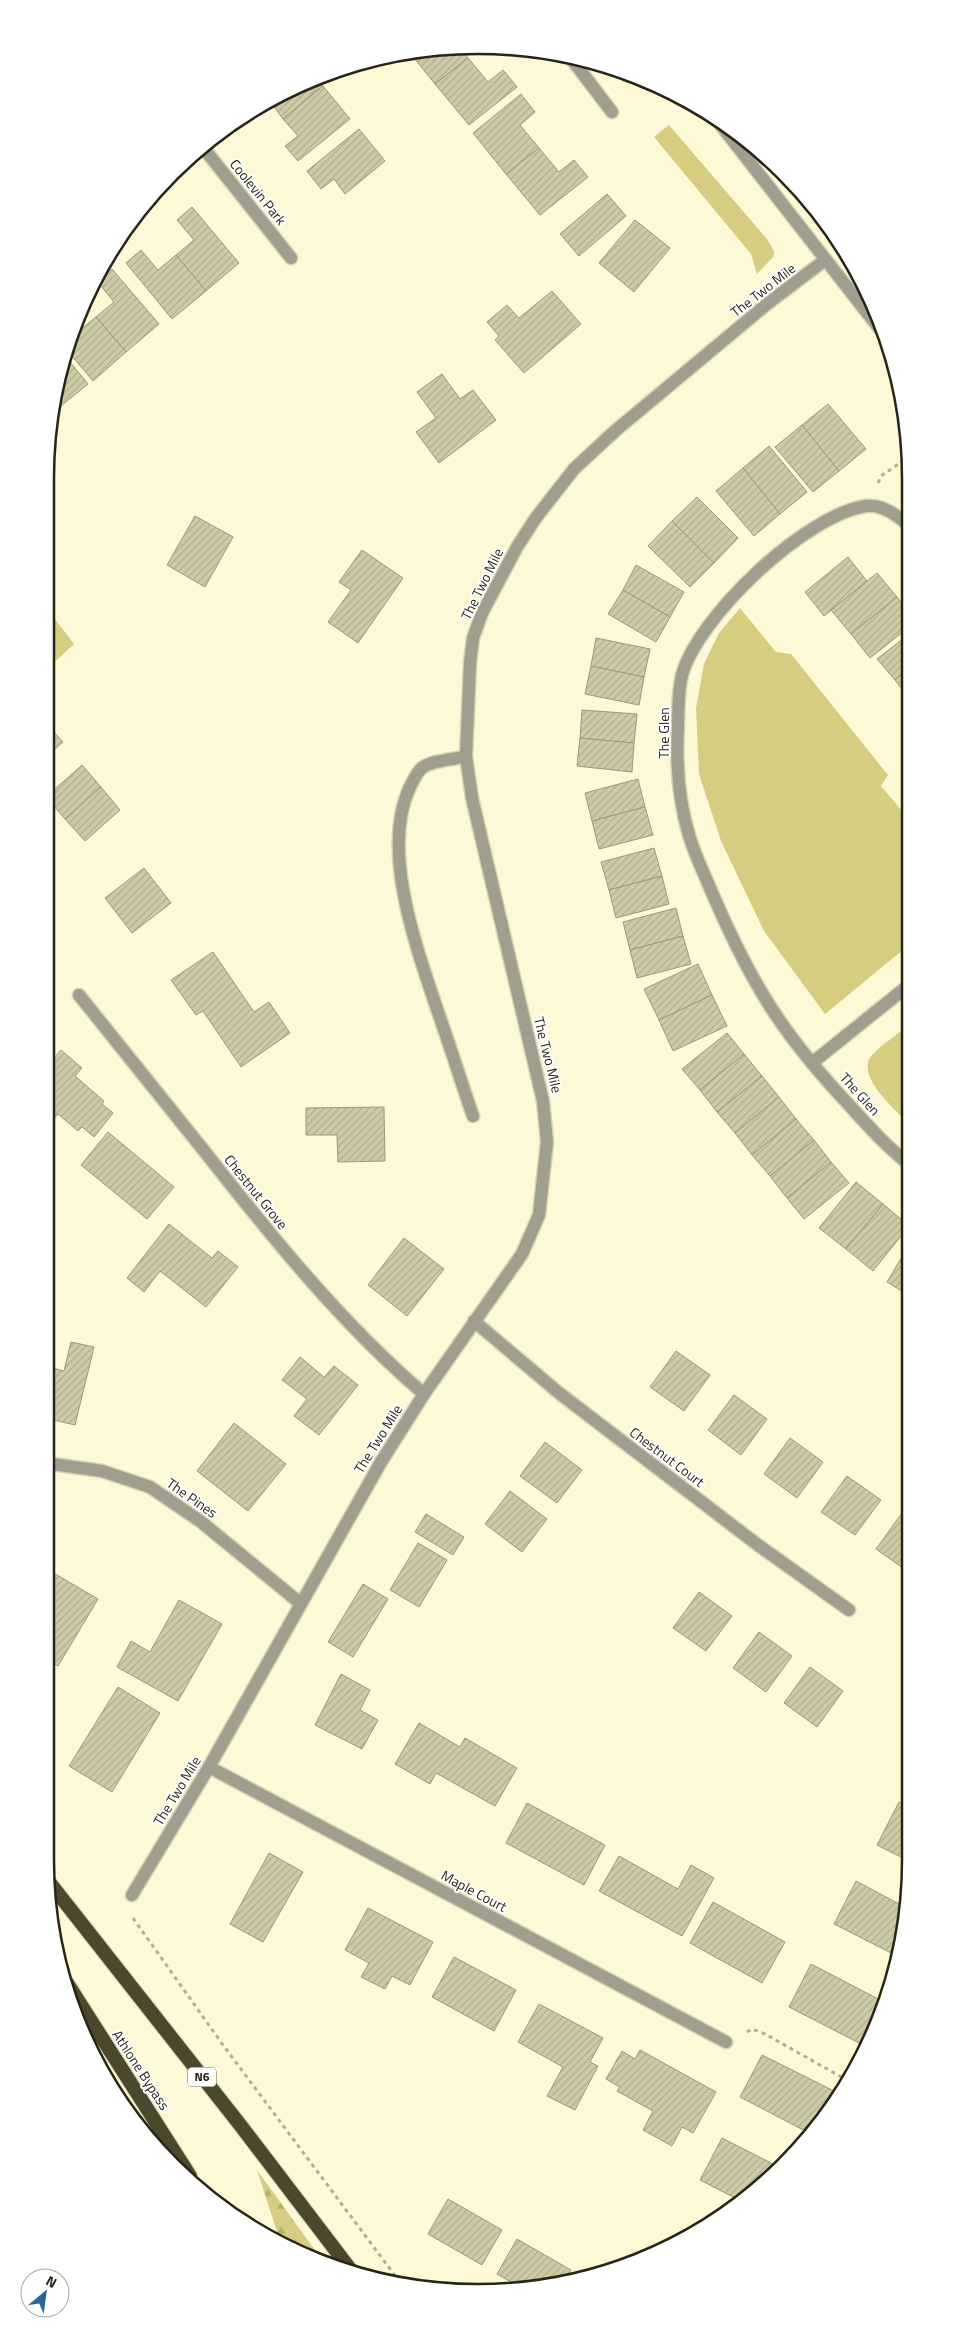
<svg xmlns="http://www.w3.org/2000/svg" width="956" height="2338" font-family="'Titillium Web',sans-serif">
	<defs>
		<pattern id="forest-firs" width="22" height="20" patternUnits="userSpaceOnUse" patternTransform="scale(1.25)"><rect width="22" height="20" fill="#d6cd81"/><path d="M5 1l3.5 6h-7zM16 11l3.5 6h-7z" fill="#b8b06f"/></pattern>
		<pattern id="building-hatch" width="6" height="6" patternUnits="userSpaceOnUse" patternTransform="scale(1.25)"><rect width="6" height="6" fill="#cecba8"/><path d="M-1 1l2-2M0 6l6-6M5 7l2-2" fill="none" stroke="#b1ae90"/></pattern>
	</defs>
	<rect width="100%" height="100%" fill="#fdf9d6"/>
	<g fill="#d6cd81">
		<polygon points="669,125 767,239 774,251 774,256 757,274 751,254 654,137"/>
		<polygon points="45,606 74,644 45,671"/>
		<polygon points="740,608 776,652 791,654 888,775 881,786 908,818 909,945 825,1014 764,931 721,841 699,774 696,708 704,664 719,633"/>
		<path d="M909,1025V1124C896,1110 854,1075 872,1055C882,1044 897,1035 909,1025Z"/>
	</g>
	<polygon fill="url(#forest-firs)" points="257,2170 325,2264 281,2244"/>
	<g fill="url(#building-hatch)" stroke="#9c9877">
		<polygon points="449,46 459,46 468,58 435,84 410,53"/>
		<polygon points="468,58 488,82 503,70 517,87 469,125 435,84"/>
		<polygon points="316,78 323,86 283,119 272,104 259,114 255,109 286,90"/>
		<polygon points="323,86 350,119 298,161 285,146 298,136 283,119"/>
		<polygon points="521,94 535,112 520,125 539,148 506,174 473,133"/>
		<polygon points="359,129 385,161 345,194 334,179 321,189 307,171"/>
		<polygon points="539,148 559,172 574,160 588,177 540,215 506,174"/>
		<polygon points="607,194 626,216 579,256 560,234"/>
		<polygon points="192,207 239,263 206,291 176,255 194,240 177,220"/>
		<polygon points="635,220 670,248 634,292 599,263"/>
		<polygon points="141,250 158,270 176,255 206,291 172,319 126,263"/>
		<polygon points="112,269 159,324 126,352 96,317 114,302 97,281"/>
		<polygon points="552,291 581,324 524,373 495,340 499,336 487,322 507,305 519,318"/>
		<polygon points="96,317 126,352 93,381 66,349 74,326 78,332"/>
		<polygon points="65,356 88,384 56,410"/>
		<polygon points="442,374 460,399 473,390 496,420 439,463 416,432 436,418 417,392"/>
		<polygon points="828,404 866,449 839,471 802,425"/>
		<polygon points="802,425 839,471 813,492 775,447"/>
		<polygon points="769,446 807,492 780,514 743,468"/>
		<polygon points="743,468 780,514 754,536 716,491"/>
		<polygon points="697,497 738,538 714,563 672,521"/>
		<polygon points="195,516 233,537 205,587 167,565"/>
		<polygon points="672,521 714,563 690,587 648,546"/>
		<polygon points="362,550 403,578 358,643 328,622 351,590 339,582"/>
		<polygon points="848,557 867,581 824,616 805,592"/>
		<polygon points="636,565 684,592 670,617 623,590"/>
		<polygon points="877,573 897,597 851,634 831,610"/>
		<polygon points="623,590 670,617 656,642 608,614"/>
		<polygon points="897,597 908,611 908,628 870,658 851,634"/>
		<polygon points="908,635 908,669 895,680 877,659"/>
		<polygon points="596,638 650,649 644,677 591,666"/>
		<polygon points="591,666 644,677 639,705 585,694"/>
		<polygon points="908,669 908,697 895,680"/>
		<polygon points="582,710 637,714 634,743 580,738"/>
		<polygon points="45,722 63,742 45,758"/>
		<polygon points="580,738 634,743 632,772 577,766"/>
		<polygon points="82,765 101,787 65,819 46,797"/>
		<polygon points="638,779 645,807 592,821 585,793"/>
		<polygon points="101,787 120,810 85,841 65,819"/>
		<polygon points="645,807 653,835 599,849 592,821"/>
		<polygon points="654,848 662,876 609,890 601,862"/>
		<polygon points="144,868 171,903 132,933 105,898"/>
		<polygon points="662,876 669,904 616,918 609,890"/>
		<polygon points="676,908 683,936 630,950 623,922"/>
		<polygon points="683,936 691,964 637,978 630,950"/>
		<polygon points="213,952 254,1012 269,1002 290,1033 241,1067 203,1011 196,1015 171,980"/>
		<polygon points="698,964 712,995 659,1020 644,989"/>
		<polygon points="712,995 727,1026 673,1051 659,1020"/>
		<polygon points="727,1033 744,1054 700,1090 682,1069"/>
		<polygon points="61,1050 82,1068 75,1076 104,1101 102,1104 113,1113 94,1137 82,1127 78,1131 58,1114 47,1127 45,1125 45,1052 54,1058"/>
		<polygon points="744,1054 762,1076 717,1112 700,1090"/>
		<polygon points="762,1076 779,1097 735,1133 717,1112"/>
		<polygon points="779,1097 796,1119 752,1155 735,1133"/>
		<polygon points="384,1107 385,1161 338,1162 337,1135 306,1135 306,1108"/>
		<polygon points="796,1119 814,1140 770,1176 752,1155"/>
		<polygon points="108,1132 174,1187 147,1219 81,1165"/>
		<polygon points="814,1140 831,1162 787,1198 770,1176"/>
		<polygon points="831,1162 849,1183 804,1219 787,1198"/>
		<polygon points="856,1182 883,1204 846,1249 819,1228"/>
		<polygon points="883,1204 909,1226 873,1271 846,1249"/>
		<polygon points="169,1224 212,1258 218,1251 238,1267 206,1307 160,1271 144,1292 127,1278"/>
		<polygon points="404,1238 444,1269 407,1316 368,1285"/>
		<polygon points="909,1245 910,1296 887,1282"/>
		<polygon points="71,1342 94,1347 75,1425 45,1418 45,1366 64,1371"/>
		<polygon points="676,1351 710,1375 684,1411 650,1387"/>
		<polygon points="300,1357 324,1377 334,1366 358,1385 319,1435 294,1416 307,1399 282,1380"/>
		<polygon points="734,1395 767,1419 741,1455 708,1430"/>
		<polygon points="234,1423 286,1464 248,1511 197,1471"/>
		<polygon points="790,1438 823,1462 797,1498 764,1474"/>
		<polygon points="545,1442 582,1470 557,1503 520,1476"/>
		<polygon points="847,1476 881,1500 855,1535 821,1512"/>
		<polygon points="510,1491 547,1519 522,1552 485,1524"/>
		<polygon points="902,1513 910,1518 910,1573 876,1549"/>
		<polygon points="426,1514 464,1537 453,1555 415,1532"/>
		<polygon points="418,1543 447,1560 419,1607 390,1590"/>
		<polygon points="45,1568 98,1599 58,1666 45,1658 45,1633 50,1624 45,1621"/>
		<polygon points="363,1584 388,1599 353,1657 328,1642"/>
		<polygon points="699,1592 732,1616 706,1651 673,1628"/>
		<polygon points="179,1600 222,1624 178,1701 117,1667 131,1641 150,1652"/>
		<polygon points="759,1632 792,1656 766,1692 733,1668"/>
		<polygon points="810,1667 843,1691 817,1727 784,1703"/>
		<polygon points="341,1674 370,1690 360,1710 378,1720 362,1749 315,1725"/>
		<polygon points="118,1687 160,1713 112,1792 69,1766"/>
		<polygon points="419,1723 460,1747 465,1738 517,1768 495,1806 436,1773 430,1784 395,1764"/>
		<polygon points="899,1802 911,1808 911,1862 877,1845"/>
		<polygon points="527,1803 605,1845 584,1885 506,1843"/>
		<polygon points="269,1853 303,1872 263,1942 230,1924"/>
		<polygon points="619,1856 678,1889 691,1865 714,1878 682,1936 599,1891"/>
		<polygon points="856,1881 903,1906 895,1955 834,1924"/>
		<polygon points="713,1902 785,1942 762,1983 690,1943"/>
		<polygon points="368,1908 433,1942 410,1985 392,1976 385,1989 361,1977 369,1963 345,1950"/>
		<polygon points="454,1957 516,1990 494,2031 432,1997"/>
		<polygon points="811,1964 886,2003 863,2045 789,2007"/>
		<polygon points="539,2004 603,2038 590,2062 598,2066 575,2110 547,2096 563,2067 518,2042"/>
		<polygon points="640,2050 716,2092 693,2133 682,2127 672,2146 643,2130 653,2111 617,2091 620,2087 606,2079 622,2051 635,2059"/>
		<polygon points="762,2055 838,2093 821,2124 811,2134 740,2097"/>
		<polygon points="722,2138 777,2166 739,2200 700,2180"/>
		<polygon points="448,2199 502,2230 482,2265 428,2234"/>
		<polygon points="517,2239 571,2270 562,2285 518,2286 497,2274"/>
	</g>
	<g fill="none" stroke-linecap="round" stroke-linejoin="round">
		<defs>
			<g id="minor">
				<polyline points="570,57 612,112"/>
				<polyline points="202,146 291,258"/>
				<path d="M908,525C897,515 882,504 866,506C805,515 698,617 682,675C678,692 678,710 678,727C676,762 679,802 689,835C694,853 703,871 710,888C725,923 742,960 762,993C786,1034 818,1072 850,1106C869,1127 887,1147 909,1164"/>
				<path d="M466,756C454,760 431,760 422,768C417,772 413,781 410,787C380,850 417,949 438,1012C450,1046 461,1081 473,1116"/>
				<path d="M79,995C121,1047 163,1100 205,1152C272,1237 341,1323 424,1394"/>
				<polyline points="812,1063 909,985"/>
				<polyline points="474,1321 559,1393 758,1545 849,1610"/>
				<polyline points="45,1463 102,1471 150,1487 200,1521 300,1603"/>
				<polyline points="209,1767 726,2042"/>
				<polyline points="132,1895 209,1767 381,1462 424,1394 522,1254 539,1215 547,1142 543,1101 472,798 466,756 470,663 473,638 482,613 517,547 535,519 574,469 615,431 767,304 825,260"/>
			</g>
			<polyline id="tertiary" points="713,115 879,328"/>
			<g id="trunk">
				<polyline points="49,1882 241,2126 353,2273"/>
				<polyline points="65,1980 190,2176"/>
			</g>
		</defs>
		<use href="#minor" stroke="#d6d3b4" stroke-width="15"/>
		<use href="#tertiary" stroke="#d6d3b4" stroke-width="15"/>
		<use href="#trunk" stroke="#d6d3b4" stroke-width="16"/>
		<g stroke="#b2af93" stroke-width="3" stroke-dasharray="4 4" stroke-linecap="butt">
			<polyline points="878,483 881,476 907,458"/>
			<polyline points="133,1918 223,2045 402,2285"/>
			<polyline points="747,2032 752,2029 765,2034 845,2079"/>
		</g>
		<use href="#minor" stroke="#9f9e8f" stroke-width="12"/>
		<use href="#tertiary" stroke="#9f9e8f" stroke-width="12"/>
		<use href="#trunk" stroke="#4c482c" stroke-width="14"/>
	</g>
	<g text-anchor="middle" stroke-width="4" stroke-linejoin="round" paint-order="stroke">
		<rect fill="#fff" stroke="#68665d" stroke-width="1" x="188" y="2067.5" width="28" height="19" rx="4"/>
		<g font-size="12" font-weight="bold" fill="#272518">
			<text x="202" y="2081">N6</text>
		</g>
		<g font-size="14" fill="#272518" stroke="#fff">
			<text transform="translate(258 192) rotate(51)" y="5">Coolevin Park</text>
			<text transform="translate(763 290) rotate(-38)" y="5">The Two Mile</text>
			<text transform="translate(482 584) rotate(-64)" y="5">The Two Mile</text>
			<text transform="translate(664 733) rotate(-90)" y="5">The Glen</text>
			<text transform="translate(548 1055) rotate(76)" y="5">The Two Mile</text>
			<text transform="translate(860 1094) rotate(48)" y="5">The Glen</text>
			<text transform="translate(256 1192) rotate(51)" y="5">Chestnut Grove</text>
			<text transform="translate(378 1439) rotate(-58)" y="5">The Two Mile</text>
			<text transform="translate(667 1457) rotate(37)" y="5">Chestnut Court</text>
			<text transform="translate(192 1498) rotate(35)" y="5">The Pines</text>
			<text transform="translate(177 1791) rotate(-59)" y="5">The Two Mile</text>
			<text transform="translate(474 1891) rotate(28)" y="5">Maple Court</text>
			<text transform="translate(141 2070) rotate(57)" y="5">Athlone Bypass</text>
		</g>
	</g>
	<path d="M0 0H956V2338H0ZM478 54H478A424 424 0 0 1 902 478V1860A424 424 0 0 1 478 2284H478A424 424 0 0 1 54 1860V478A424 424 0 0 1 478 54Z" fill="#fff" fill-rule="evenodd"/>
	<path fill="none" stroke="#272518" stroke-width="2.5" d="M478 54H478A424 424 0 0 1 902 478V1860A424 424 0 0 1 478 2284H478A424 424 0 0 1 54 1860V478A424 424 0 0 1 478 54Z"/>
	<g transform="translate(45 2293) rotate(29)"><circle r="24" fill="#ffffff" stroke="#a9a8a3"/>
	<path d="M0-4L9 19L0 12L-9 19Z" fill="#29659d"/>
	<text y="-8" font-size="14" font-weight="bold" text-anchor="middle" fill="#272518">N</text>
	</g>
</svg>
